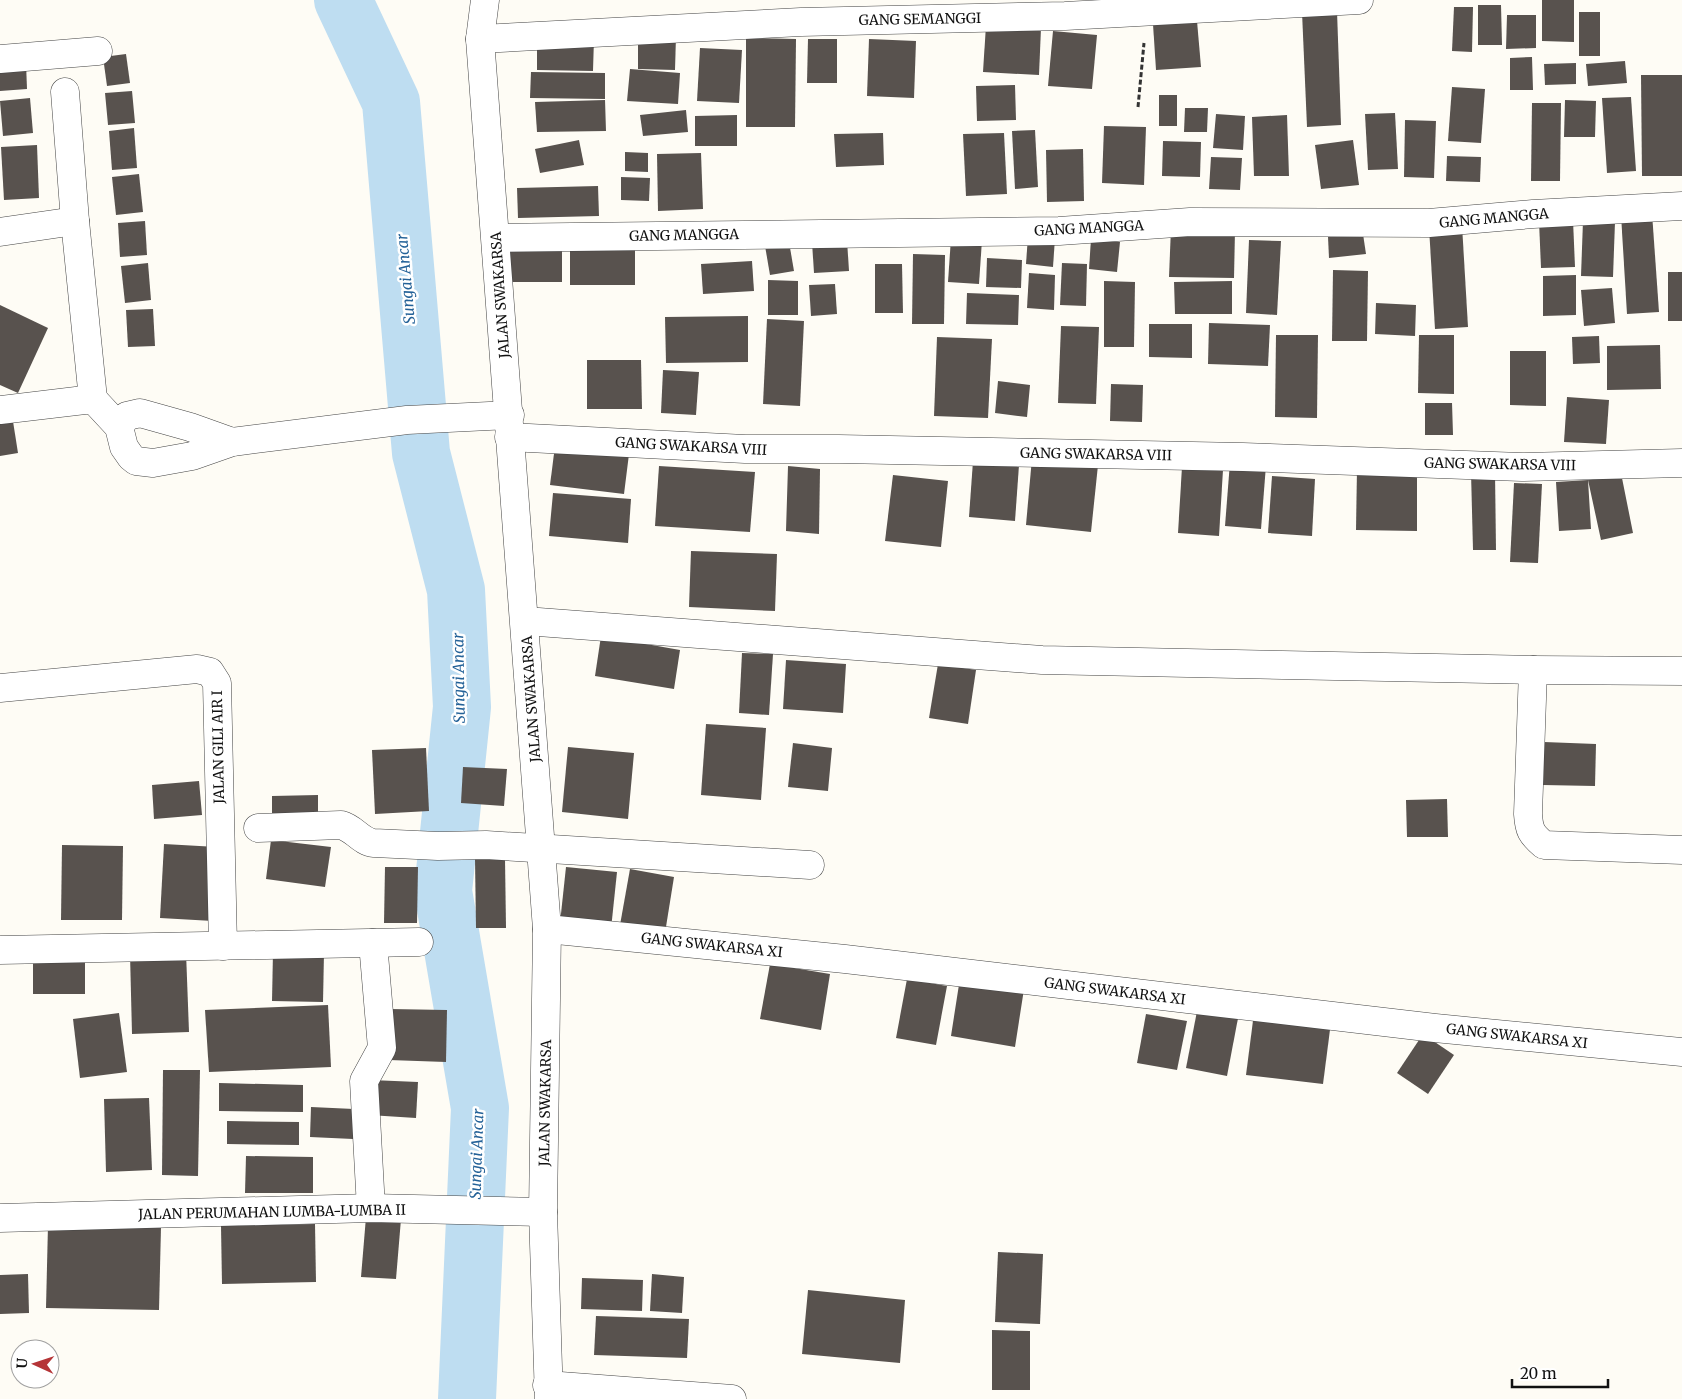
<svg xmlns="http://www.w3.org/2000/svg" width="1682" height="1399" font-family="Merriweather,serif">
	<rect width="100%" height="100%" fill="#fefcf5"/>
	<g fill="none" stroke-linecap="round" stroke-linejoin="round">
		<polyline stroke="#beddf1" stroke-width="58" points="343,0 391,102 421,453 456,590 462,707 443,891 480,1108 467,1399"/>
	</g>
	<g fill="#58524e">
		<polygon points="1542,0 1574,0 1574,42 1542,41"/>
		<polygon points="1478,5 1501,5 1502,45 1478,45"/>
		<polygon points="1454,7 1473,7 1472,52 1452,51"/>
		<polygon points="1337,11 1341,125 1307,127 1302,12"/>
		<rect x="1579" y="12" width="21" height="44"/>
		<polygon points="1507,15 1536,15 1536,48 1506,49"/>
		<polygon points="1197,21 1201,67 1156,70 1153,24"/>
		<polygon points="986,25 1041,28 1039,75 983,72"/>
		<polygon points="1053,31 1097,35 1092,89 1048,86"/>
		<polygon points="638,35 676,36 675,70 638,69"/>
		<polygon points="537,37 594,38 593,71 537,70"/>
		<polygon points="746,38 796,39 795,127 746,127"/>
		<polygon points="808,39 837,39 837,83 807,83"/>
		<polygon points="869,39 916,41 914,98 867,96"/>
		<polygon points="700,48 742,50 739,103 697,101"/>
		<polygon points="126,54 130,83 107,86 103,57"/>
		<polygon points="1532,57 1533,90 1510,90 1510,58"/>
		<polygon points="1625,61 1627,83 1588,86 1586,64"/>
		<polygon points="26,63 27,89 0,91 0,65"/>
		<polygon points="1576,63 1576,84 1545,85 1544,64"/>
		<polygon points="630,69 680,73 678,104 627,101"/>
		<polygon points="531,72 605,73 605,99 530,98"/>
		<polygon points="1641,75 1682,75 1682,176 1642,176"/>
		<polygon points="1015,85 1016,120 977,121 976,86"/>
		<polygon points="1452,87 1485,89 1481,143 1448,141"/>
		<polygon points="132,91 135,123 108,125 105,93"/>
		<rect x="1159" y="95" width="18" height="31"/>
		<polygon points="1631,97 1636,171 1607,173 1602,98"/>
		<polygon points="30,98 33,133 3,136 0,101"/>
		<polygon points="605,100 606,131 537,132 535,102"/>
		<polygon points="1565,100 1596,101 1595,137 1564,137"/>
		<polygon points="1532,103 1561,103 1560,181 1531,181"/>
		<polygon points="1185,108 1208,108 1207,132 1184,132"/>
		<polygon points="686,110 688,132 643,136 640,115"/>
		<polygon points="1395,113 1398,169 1368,170 1365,114"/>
		<polygon points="1216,114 1245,116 1243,150 1213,148"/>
		<polygon points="737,115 737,146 695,146 695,116"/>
		<polygon points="1287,115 1289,176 1254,176 1252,117"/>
		<polygon points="1405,120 1436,121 1434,178 1404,177"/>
		<polygon points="1104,126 1146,127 1144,185 1102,183"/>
		<polygon points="134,128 137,168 112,170 109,131"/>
		<polygon points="1035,130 1038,187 1015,189 1012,131"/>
		<polygon points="883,133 884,165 836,167 834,134"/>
		<polygon points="1004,133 1007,194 966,196 963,134"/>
		<polygon points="579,140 584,165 540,173 535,149"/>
		<polygon points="1353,140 1359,185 1321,189 1315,145"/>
		<polygon points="1163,141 1201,142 1200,177 1162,176"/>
		<polygon points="37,145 39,198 4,200 1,147"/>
		<polygon points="1083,149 1084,201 1047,202 1046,150"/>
		<polygon points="625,152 648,153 648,172 625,171"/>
		<polygon points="701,153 703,209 658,211 657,154"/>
		<polygon points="1447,156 1481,157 1480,182 1446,181"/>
		<polygon points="1211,157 1242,158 1240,190 1209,189"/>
		<polygon points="139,174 143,212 116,215 112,177"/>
		<polygon points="621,177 650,178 649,201 621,200"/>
		<polygon points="598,186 599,216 518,218 517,188"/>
		<polygon points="1652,213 1659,312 1627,314 1621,215"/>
		<polygon points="1573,220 1575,267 1541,268 1539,221"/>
		<polygon points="145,221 147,255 120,257 118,223"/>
		<polygon points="1583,221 1615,222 1613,277 1581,276"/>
		<polygon points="1462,225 1468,327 1435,329 1429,227"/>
		<polygon points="1171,228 1235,230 1234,278 1169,277"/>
		<polygon points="1363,234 1366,254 1329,258 1328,237"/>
		<polygon points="788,236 794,271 770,275 764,240"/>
		<polygon points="1028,236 1055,238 1053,267 1026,264"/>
		<polygon points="951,238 982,240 979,284 948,282"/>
		<polygon points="570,239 635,240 635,285 570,285"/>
		<polygon points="1091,239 1120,242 1117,272 1089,269"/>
		<polygon points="847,240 849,271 814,273 812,242"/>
		<polygon points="1249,240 1281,241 1277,315 1246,313"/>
		<rect x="510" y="245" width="52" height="37"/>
		<polygon points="913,254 945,255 944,324 912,324"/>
		<polygon points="987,258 1022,260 1021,288 986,287"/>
		<polygon points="752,261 754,291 703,294 701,264"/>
		<polygon points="148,263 151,300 125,303 121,266"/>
		<polygon points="1062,263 1087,264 1086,306 1060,305"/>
		<polygon points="875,264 902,264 903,313 875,313"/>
		<polygon points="1333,270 1368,271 1367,341 1332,341"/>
		<rect x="1668" y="272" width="14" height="49"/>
		<polygon points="1029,273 1055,275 1054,310 1027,308"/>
		<polygon points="1576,275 1576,315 1543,316 1543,276"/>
		<polygon points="768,280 798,281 798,315 768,315"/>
		<polygon points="1104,281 1135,282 1134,347 1104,347"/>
		<polygon points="1232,281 1232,314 1175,314 1174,282"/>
		<polygon points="835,284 837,314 811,316 809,285"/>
		<polygon points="1612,288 1615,323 1584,326 1581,290"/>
		<polygon points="967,293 1019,295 1018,325 966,324"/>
		<polygon points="1376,303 1416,305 1415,336 1375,334"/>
		<polygon points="0,305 48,328 18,393 0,385"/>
		<polygon points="153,309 155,346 128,347 126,310"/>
		<polygon points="748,316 748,362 666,363 665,317"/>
		<polygon points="767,319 804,321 800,406 763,404"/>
		<polygon points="1209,323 1270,325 1268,366 1208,364"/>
		<polygon points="1149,324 1192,324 1192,358 1149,357"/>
		<polygon points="1061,326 1099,327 1096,404 1058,403"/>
		<polygon points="1276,335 1318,335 1317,418 1275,417"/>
		<polygon points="1419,335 1454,335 1454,394 1418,393"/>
		<polygon points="1599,336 1600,363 1573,364 1572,337"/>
		<polygon points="937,337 992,339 988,418 934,416"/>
		<polygon points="1660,345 1661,389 1607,390 1607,346"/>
		<polygon points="1510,351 1546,351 1546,406 1510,405"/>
		<polygon points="587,360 641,360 642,409 587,409"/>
		<polygon points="663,370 699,372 696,415 661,413"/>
		<polygon points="998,381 1030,385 1027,417 995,413"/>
		<polygon points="1111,384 1143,385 1142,422 1110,421"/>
		<polygon points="1567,397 1609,400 1606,444 1564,442"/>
		<polygon points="1425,403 1452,403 1453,435 1425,435"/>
		<polygon points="12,415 18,453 0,456 0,417"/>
		<polygon points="555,446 629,454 624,494 550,485"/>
		<polygon points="1032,458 1098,465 1091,532 1026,525"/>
		<polygon points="973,461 1019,465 1015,521 969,517"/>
		<polygon points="1230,462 1266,465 1261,529 1225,526"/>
		<polygon points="659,466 755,472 750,532 655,526"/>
		<polygon points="788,466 820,469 819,534 786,531"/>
		<polygon points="1182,467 1223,470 1219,536 1178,533"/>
		<polygon points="1357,469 1417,469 1417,531 1356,530"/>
		<polygon points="1471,472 1495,472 1496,550 1473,550"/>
		<polygon points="1621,473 1633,533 1601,540 1588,480 1591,529 1559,531 1556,482 1588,480"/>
		<polygon points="893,475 948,481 941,547 885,541"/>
		<polygon points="1272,476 1315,479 1312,536 1268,533"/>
		<polygon points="1514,483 1542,484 1538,563 1510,562"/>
		<polygon points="553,493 631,499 628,543 549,536"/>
		<polygon points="691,551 777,554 775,611 689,607"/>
		<polygon points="601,636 680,650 674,689 595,676"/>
		<polygon points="742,653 773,654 769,715 739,713"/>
		<polygon points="786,660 846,664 843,713 783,709"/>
		<polygon points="938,664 976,670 968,724 929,718"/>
		<polygon points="706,724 766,728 761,800 701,795"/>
		<polygon points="1544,742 1596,744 1595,786 1543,785"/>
		<polygon points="793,743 832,748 828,791 788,787"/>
		<polygon points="568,747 634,753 628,819 562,812"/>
		<polygon points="426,748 429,811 375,814 372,750"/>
		<polygon points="463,767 507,769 504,806 461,803"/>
		<polygon points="199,781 202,815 154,819 152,785"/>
		<polygon points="318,795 318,821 272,822 272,796"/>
		<polygon points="1447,799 1448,837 1407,837 1406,800"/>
		<polygon points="271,840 331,847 325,887 266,879"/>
		<polygon points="164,844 217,847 213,921 160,918"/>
		<polygon points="62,845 123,846 122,920 61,920"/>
		<polygon points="475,859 505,859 506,928 476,928"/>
		<polygon points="385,867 418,867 417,923 384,923"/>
		<polygon points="566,867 617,872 611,929 560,923"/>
		<polygon points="630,869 674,877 665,933 620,925"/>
		<rect x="33" y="952" width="52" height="42"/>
		<polygon points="186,952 189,1032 132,1034 130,954"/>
		<polygon points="273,952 324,953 323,1002 272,1001"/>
		<polygon points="770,964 830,974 821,1030 760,1019"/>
		<polygon points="960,978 1024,989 1015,1047 951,1036"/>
		<polygon points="907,979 947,986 936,1045 896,1038"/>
		<polygon points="328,1005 331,1067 209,1072 205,1010"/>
		<polygon points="1198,1006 1239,1013 1227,1076 1186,1068"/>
		<polygon points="390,1009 447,1010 446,1062 389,1060"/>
		<polygon points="119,1013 127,1072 80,1078 73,1019"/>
		<polygon points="1254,1013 1331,1022 1323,1084 1246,1075"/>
		<polygon points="1146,1014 1187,1021 1177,1070 1137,1063"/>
		<polygon points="1423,1034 1454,1055 1428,1094 1397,1073"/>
		<polygon points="163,1070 200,1070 198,1176 162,1175"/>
		<polygon points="371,1080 418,1082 416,1118 369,1115"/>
		<polygon points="219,1083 303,1085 303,1112 219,1111"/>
		<polygon points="149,1098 152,1170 106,1172 104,1099"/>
		<polygon points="311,1107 354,1109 353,1139 310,1137"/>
		<polygon points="227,1121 299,1122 299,1145 227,1144"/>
		<polygon points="246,1156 313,1157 313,1193 245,1193"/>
		<polygon points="366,1217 401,1219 396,1279 361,1277"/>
		<polygon points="315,1224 316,1282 222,1284 221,1226"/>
		<polygon points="48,1225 161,1227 159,1310 46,1308"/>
		<polygon points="998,1252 1043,1254 1040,1324 995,1322"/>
		<polygon points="28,1274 29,1313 0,1314 0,1275"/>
		<polygon points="652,1274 684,1277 682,1313 650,1311"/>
		<polygon points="582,1278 643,1280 642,1311 581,1309"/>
		<polygon points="808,1290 905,1300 900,1363 802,1354"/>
		<polygon points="596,1316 689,1319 687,1358 594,1355"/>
		<polygon points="992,1330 1030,1331 1030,1390 992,1390"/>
	</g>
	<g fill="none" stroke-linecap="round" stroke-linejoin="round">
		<defs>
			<g id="minor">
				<polyline points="485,0 480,39 547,929 543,1212 549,1399"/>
				<polyline points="480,39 801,22 1065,16 1359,0"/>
				<polyline points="0,59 98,51"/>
				<polyline points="65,92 75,221 93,399"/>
				<polyline points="0,232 75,221"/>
				<polyline points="496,238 1059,231 1190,222 1429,223 1533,214 1682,206"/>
				<polyline points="0,410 93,399 119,427 124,447 131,457 136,461 153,463 192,456 232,442 407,420 510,415"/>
				<polyline points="119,427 127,416 140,413 190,427 232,442"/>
				<polyline points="509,437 745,449 839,449 1243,457 1522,467 1682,463"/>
				<polyline points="525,621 1042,660 1533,670 1682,671"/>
				<path d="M1533,670L1528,814C1529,830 1531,834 1544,845L1682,850"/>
				<polyline points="0,688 197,669 210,672 217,683 223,946"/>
				<path d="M258,828L341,825C354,828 361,842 374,843L438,846L486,845L810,865"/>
				<polyline points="547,929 845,959 1435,1028 1682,1052"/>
				<polyline points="0,950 419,942"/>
				<polyline points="371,1208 364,1081 382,1048 373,943"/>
				<polyline points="0,1218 371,1208 543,1212"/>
				<polyline points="547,1385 732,1399"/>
			</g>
		</defs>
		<use href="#minor" stroke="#444" stroke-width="29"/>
		<polyline stroke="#333" stroke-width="3" stroke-dasharray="5 2.5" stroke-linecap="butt" points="1138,107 1144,43"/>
		<use href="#minor" stroke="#fff" stroke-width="28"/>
	</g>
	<g text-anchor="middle" stroke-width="5" stroke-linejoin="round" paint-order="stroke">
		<g font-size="14" fill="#111" stroke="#fff">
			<text transform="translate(920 19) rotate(-1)" y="5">GANG SEMANGGI</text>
			<text transform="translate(1494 218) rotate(-5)" y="5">GANG MANGGA</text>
			<text transform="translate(1089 228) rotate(-3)" y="5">GANG MANGGA</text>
			<text transform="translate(684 235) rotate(-1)" y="5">GANG MANGGA</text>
			<text transform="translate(500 295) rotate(-94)" y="5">JALAN SWAKARSA</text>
			<text transform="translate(691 446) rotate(3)" y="5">GANG SWAKARSA VIII</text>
			<text transform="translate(1096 454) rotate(1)" y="5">GANG SWAKARSA VIII</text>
			<text transform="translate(1500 464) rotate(1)" y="5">GANG SWAKARSA VIII</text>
			<text transform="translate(531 699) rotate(-94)" y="5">JALAN SWAKARSA</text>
			<text transform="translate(218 747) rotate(-91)" y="5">JALAN GILI AIR I</text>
			<text transform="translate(712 945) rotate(6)" y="5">GANG SWAKARSA XI</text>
			<text transform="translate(1115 991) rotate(7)" y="5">GANG SWAKARSA XI</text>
			<text transform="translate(1517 1036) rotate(6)" y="5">GANG SWAKARSA XI</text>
			<text transform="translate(545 1103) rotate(-89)" y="5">JALAN SWAKARSA</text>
			<text transform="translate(272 1212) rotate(-1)" y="5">JALAN PERUMAHAN LUMBA-LUMBA II</text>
		</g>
		<g font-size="15" font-style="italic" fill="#246298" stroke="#fff">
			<text transform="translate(406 279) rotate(-95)" y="5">Sungai Ancar</text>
			<text transform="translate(459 678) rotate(-91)" y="5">Sungai Ancar</text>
			<text transform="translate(477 1154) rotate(-88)" y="5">Sungai Ancar</text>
		</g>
	</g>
	<g transform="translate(35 1364) rotate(273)"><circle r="24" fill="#ffffff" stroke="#a0a0a0"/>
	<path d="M0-4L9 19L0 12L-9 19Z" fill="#b53437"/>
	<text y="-8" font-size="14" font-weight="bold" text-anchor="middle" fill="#111111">U</text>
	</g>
	<path d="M1512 1379v8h96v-8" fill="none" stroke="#111111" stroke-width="2.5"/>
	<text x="1520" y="1379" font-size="15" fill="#111111" stroke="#ffffff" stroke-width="4" paint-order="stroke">20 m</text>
</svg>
